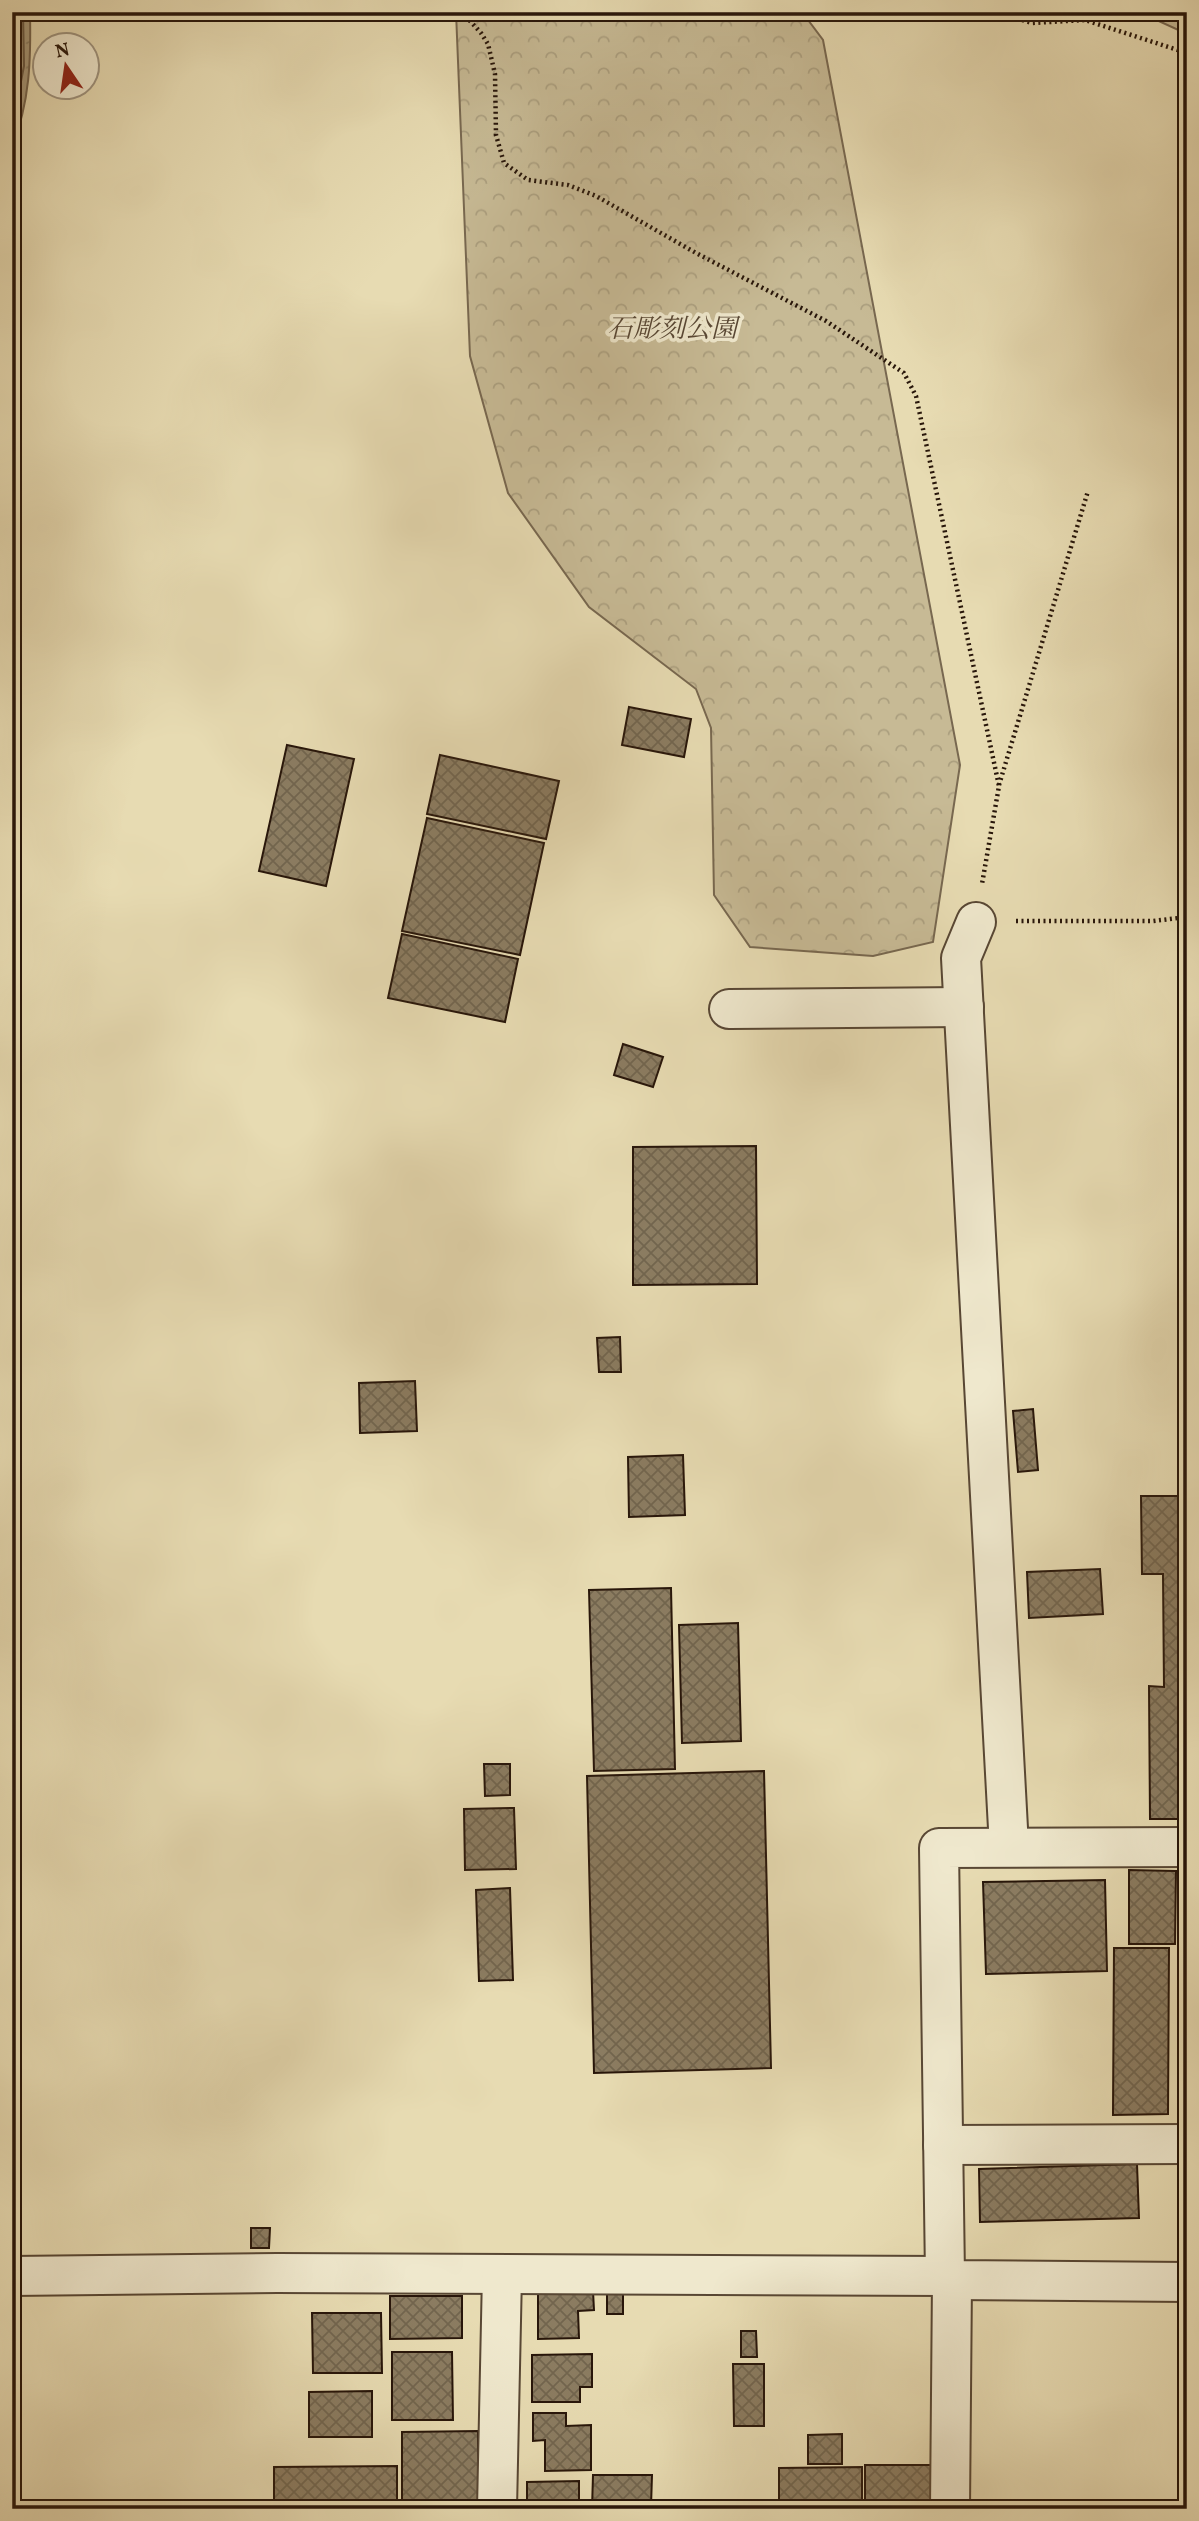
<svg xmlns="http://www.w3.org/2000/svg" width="1199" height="2521" font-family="Vollkorn,'Noto Serif JP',serif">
	<defs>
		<pattern id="forest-firs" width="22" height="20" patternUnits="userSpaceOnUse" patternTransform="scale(1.75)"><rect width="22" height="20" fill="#c7ba95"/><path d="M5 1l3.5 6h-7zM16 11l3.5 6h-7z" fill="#ab9f7f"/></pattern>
		<pattern id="park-crowns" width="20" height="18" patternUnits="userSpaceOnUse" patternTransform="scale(1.75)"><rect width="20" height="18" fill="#c7ba95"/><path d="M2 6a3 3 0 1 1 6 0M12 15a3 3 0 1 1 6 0" fill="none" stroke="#ab9f7f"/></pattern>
		<pattern id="water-ripples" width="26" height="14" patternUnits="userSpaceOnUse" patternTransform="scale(1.75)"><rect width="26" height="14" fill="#a69879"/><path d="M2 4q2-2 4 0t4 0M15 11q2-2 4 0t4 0" fill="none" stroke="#877b61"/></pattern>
		<pattern id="building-cross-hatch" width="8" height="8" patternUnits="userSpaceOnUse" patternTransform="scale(1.75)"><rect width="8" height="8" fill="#8b7c61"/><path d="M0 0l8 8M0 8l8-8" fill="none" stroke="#72654e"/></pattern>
	</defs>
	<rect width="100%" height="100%" fill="#e7dbb2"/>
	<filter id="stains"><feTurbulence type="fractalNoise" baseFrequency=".00286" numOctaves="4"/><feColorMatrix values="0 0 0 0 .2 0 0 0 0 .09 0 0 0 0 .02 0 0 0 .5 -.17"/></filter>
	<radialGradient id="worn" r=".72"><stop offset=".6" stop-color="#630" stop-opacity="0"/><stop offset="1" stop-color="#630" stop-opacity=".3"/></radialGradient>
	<polygon fill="url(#forest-firs)" stroke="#786850" stroke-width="2" points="1139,12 1187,12 1187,34"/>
	<polygon fill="url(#park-crowns)" stroke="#786850" stroke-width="2" points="456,12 802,12 823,40 960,765 933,942 873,956 750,947 714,895 711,728 696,689 589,607 508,493 470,356"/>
	<path fill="url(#water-ripples)" stroke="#74644d" stroke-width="2" d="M12,12H30C31,58 30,103 12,146Z"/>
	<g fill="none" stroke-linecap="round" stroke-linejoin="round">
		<polyline stroke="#675742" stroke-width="2" points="12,127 24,66 23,12"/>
	</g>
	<g fill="url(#building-cross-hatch)" stroke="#28160a" stroke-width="2">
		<polygon points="629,707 691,719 684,757 622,745"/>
		<polygon points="287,745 354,759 326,886 259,871"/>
		<polygon points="440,755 559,781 546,839 427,814"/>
		<polygon points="427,818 544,843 520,955 402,931"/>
		<polygon points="402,934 518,959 505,1022 388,998"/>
		<polygon points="623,1044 663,1057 653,1087 614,1075"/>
		<polygon points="756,1146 757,1284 633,1285 633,1147"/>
		<polygon points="620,1337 621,1372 599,1372 597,1338"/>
		<polygon points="415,1381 417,1431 360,1433 359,1383"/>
		<polygon points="1033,1409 1038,1470 1018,1472 1013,1411"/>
		<polygon points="683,1455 685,1515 629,1517 628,1457"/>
		<polygon points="1141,1496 1187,1496 1187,1819 1150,1819 1149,1686 1164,1687 1163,1574 1142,1574"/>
		<polygon points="1100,1569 1103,1614 1029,1618 1027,1572"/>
		<polygon points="671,1588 675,1769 594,1771 589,1590"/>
		<polygon points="738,1623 741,1741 682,1743 679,1625"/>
		<polygon points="484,1764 510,1764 510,1795 485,1796"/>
		<polygon points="764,1771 771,2068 594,2073 587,1776"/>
		<polygon points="514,1808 516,1869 465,1870 464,1809"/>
		<polygon points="1129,1870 1176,1871 1175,1944 1129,1944"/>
		<polygon points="1105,1880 1107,1971 986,1974 983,1882"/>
		<polygon points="510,1888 513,1980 479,1981 476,1890"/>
		<polygon points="1180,1889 1187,1889 1187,2116 1178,2116"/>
		<polygon points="1114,1948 1169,1948 1168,2114 1113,2115"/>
		<polygon points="1137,2164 1139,2218 980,2222 979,2169"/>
		<polygon points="251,2228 270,2228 269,2248 251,2248"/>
		<polygon points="538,2291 593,2291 594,2310 578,2311 579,2338 538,2339"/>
		<rect x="607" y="2293" width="16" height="21"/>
		<polygon points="390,2296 462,2296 462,2338 390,2339"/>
		<polygon points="312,2313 381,2313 382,2373 313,2373"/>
		<polygon points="741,2331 756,2331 757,2357 741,2357"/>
		<polygon points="392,2352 452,2352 453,2420 392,2420"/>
		<polygon points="592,2354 592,2387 580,2387 580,2402 532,2402 532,2355"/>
		<polygon points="733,2364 764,2364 764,2426 734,2426"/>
		<polygon points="372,2391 372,2437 309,2437 309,2392"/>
		<polygon points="533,2413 566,2413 566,2426 591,2425 591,2470 545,2471 545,2440 533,2441"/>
		<polygon points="478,2431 478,2509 402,2509 402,2432"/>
		<polygon points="842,2434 842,2464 808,2464 808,2435"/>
		<rect x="865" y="2465" width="68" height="44"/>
		<polygon points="397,2466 397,2509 274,2509 274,2467"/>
		<polygon points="862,2467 862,2509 779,2509 779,2468"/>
		<polygon points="593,2475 652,2475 651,2507 660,2507 660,2509 592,2509"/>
		<polygon points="579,2481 579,2509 527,2509 527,2482"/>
	</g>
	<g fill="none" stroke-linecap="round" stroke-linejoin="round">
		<defs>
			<g id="minor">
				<polyline points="976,922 961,958 1009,1847"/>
				<polyline points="729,1009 964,1007"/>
				<polyline points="943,2145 1187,2144"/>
				<polyline points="12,2276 277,2273 945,2276 952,2280 1187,2282"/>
				<polyline points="945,2276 939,1848 1187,1847"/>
				<polyline points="497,2509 502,2274"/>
				<polyline points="950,2509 952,2280"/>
			</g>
		</defs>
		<use href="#minor" stroke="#584734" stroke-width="42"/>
		<g stroke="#28160a" stroke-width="4.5" stroke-dasharray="2 3.5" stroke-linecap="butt">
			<polyline points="462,12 481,33 488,44 495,74 496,135 504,163 528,180 568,185 596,196 696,253 826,321 904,373 916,396 999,786 982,884"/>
			<polyline points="996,12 1032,23 1085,20 1187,53"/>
			<polyline points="999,785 1088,491"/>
			<polyline points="1016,921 1153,921 1187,917"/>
		</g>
		<use href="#minor" stroke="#efe8cd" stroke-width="38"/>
	</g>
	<g text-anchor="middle" stroke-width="7" stroke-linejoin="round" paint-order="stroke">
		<g font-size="26" font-style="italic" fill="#584734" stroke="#efe8cd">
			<text x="672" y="337">石彫刻公園</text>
		</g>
	</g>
	<rect width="1199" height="2521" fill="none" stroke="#e7dbb2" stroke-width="42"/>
	<rect x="14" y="14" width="1171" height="2493" fill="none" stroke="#28160a" stroke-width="3.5"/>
	<rect x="21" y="21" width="1157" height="2479" fill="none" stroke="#28160a" stroke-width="2"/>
	<g transform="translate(66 66) rotate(347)"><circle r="33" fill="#efe8cd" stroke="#9f947f" stroke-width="2"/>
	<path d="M0-5L12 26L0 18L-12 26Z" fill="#8f2418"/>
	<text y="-10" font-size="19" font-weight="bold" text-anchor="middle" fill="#28160a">N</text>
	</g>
	<rect width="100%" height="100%" filter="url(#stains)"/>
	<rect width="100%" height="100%" fill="url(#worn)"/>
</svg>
